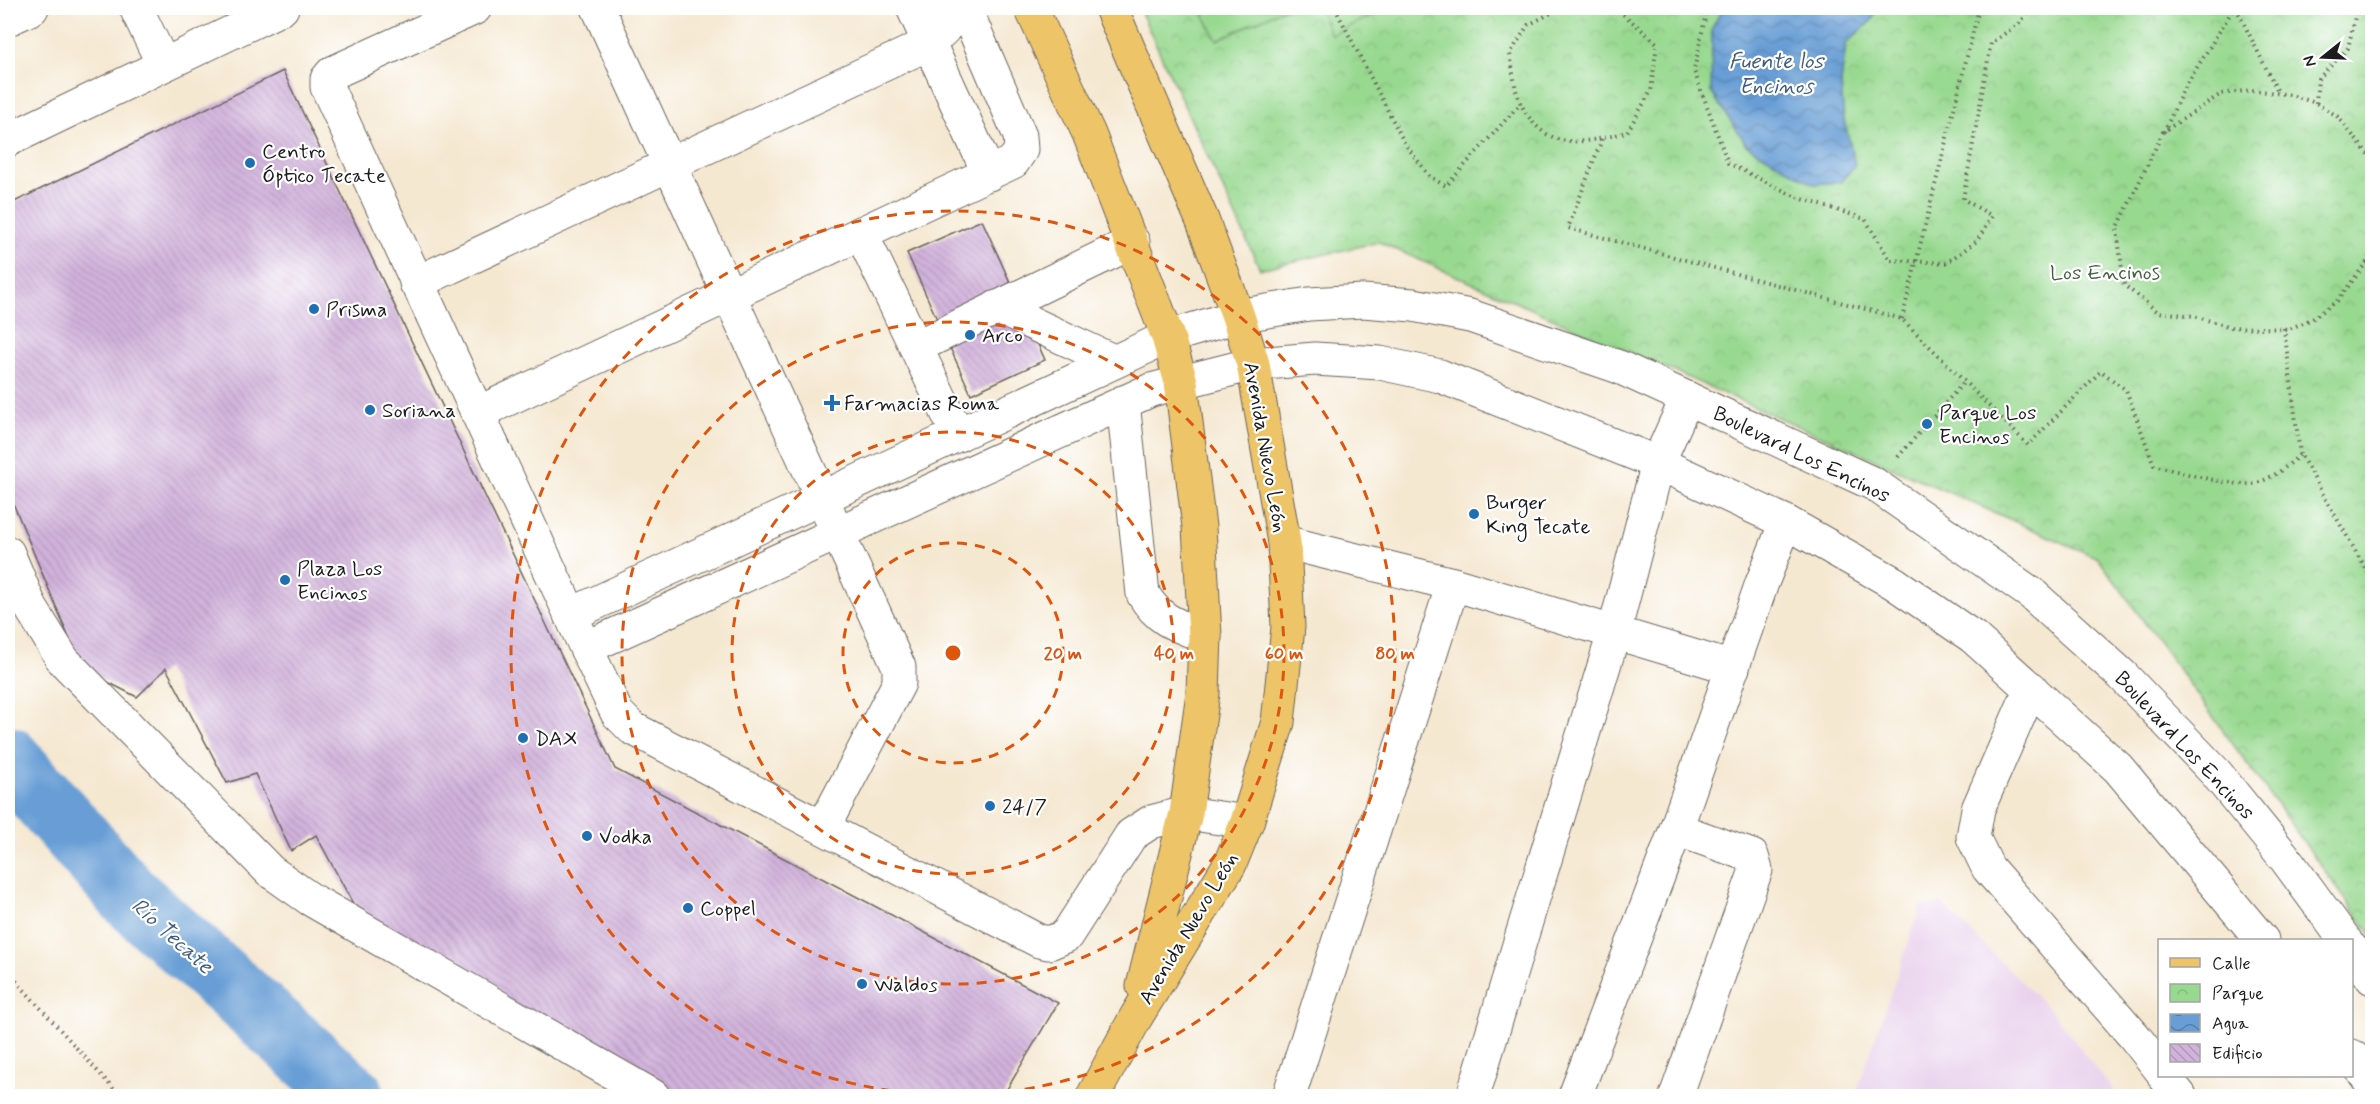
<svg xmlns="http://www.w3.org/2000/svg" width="2380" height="1104" font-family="Mynerve,sans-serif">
	<defs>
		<pattern id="park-crowns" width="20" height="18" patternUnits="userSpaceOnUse" patternTransform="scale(1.5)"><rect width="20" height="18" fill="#98d990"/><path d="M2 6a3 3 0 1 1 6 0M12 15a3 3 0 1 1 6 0" fill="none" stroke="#82ba7c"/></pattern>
		<pattern id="water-waves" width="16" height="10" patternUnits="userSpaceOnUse" patternTransform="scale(1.5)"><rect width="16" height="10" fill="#689ed5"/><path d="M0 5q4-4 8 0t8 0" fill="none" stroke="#5580ac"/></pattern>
		<pattern id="building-back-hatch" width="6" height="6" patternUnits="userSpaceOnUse" patternTransform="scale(1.5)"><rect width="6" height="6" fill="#d1b2db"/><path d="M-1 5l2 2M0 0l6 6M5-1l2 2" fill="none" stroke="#b398bb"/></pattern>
	</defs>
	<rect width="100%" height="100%" fill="#fff"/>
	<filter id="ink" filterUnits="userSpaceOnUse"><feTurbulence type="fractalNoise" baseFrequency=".0167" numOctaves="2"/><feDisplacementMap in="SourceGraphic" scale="12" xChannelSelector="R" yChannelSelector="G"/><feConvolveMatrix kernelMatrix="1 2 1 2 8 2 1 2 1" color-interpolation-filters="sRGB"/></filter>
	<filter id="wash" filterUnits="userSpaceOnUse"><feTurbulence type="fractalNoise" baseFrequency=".008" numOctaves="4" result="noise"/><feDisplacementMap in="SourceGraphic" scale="24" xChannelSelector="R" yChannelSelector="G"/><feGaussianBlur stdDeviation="1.35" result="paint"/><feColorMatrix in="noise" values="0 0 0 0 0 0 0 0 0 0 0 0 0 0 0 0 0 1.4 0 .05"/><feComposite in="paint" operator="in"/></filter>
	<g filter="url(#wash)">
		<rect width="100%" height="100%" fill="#f5e8d1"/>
		<polygon fill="#e9d2ed" points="1942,904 2051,1011 2118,1096 1855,1096 1921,906"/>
		<polygon fill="url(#park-crowns)" stroke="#5a7a56" stroke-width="1.5" points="1139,8 2372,8 2372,936 2098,558 1379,242 1260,269"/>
		<g fill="#98d990" stroke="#5a7a56" stroke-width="1.5">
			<polygon points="1200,8 1285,8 1217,40"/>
			<polygon points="1319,8 1388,8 1331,35"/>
		</g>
		<polygon fill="url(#water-waves)" stroke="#425d78" stroke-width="1.5" points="1723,8 1876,8 1873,19 1846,44 1841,83 1844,120 1855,164 1842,182 1813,184 1747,145 1711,92 1712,28"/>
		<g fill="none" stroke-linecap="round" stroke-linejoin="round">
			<polyline stroke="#689ed5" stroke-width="66" points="8,759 131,898 352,1096"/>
		</g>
		<g id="blocks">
			<g fill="url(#building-back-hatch)">
				<polygon points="283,71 615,769 1058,1003 1003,1096 665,1096 364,924 316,835 291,851 255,774 227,783 166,668 137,697 82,669 8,491 8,205"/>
				<polygon points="982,220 1045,360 971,394 907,253"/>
			</g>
		</g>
	</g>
	<g filter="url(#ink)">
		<use href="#blocks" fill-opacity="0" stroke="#68635b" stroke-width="1.5"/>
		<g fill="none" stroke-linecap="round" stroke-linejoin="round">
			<defs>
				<g id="minor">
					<polyline points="136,8 163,64"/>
					<polyline points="475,8 332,73 327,79 327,87 586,648 617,713 632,728 1039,941 1049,943 1066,936 1131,835 1151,822 1186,813 1247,822"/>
					<polyline points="598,8 899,667 899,683 824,826"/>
					<polyline points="913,8 989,174"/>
					<polyline points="8,19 32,8"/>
					<polyline points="8,140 282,8"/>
					<polyline points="861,233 958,435"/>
					<polyline points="416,283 930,43 945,28 951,8"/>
					<polyline points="997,307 1113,361"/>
					<polyline points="916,347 1133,242"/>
					<path d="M1123,402L1143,594C1159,621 1176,625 1205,636"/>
					<polyline points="478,413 1013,162 1021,150 1020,136 965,8"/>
					<polyline points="1284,542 1453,584 1733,668"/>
					<polyline points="8,553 31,608 63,660 270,871 310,899 653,1096"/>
					<polyline points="570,615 1168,337 1238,316 1309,304 1363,301 1413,305 1470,316 1619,367 1874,484 2032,594 2122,675 2216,773 2285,858 2345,940"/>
					<polyline points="586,648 1151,390 1253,364 1315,359 1380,363 1440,376 1658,463 1786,522 1894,583 1973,637 2118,768 2262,940"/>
					<polyline points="2031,688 1978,809 1973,837 1988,868 2134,1036 2160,1069"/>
					<polyline points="2352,949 2372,978"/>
					<polyline points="2352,1056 2372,1084"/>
					<polyline points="2164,1076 2180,1096"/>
					<polyline points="1289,1096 1453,584"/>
					<polyline points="1473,1096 1614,633 1658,463 1687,398"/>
					<polyline points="1575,1096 1676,829 1762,583 1786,522"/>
					<polyline points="1676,1096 1756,870 1752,856 1676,829"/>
				</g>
				<g id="major">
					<polyline points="1031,8 1089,134 1168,337 1181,382 1199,527 1205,636 1203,693 1186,813 1143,986"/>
					<polyline points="1093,1096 1136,1017 1230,864 1247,822 1278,722 1288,627 1284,542 1253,364 1238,316 1203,222 1111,8"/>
				</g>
			</defs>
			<use href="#minor" stroke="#68635b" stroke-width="35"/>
			<use href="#major" stroke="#68635b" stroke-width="35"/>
			<g stroke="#68635b" stroke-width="4" stroke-dasharray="1.5 4.5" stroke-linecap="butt">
				<polyline points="1335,8 1405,144 1430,177 1446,186 1521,103"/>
				<path d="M1561,8L1528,25L1510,54C1513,69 1514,90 1521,104C1546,153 1583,144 1627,132L1651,91L1657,43L1616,8"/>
				<polyline points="1707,8 1694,71 1728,163 1796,197 1865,219 1890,260 1946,263 1977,241 1992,216 1963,199 1991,43 2020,23 2031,8"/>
				<polyline points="2236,8 2278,92"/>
				<polyline points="2316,103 2318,79 2348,48 2357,8"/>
				<polyline points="2164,132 2183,90 2234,8"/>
				<path d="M1602,139L1568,228L1902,319L2028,445L2101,371L2126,390L2154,465C2176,471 2238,489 2257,483C2272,478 2289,466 2300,454L2372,580"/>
				<polyline points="2372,159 2337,116 2316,103 2291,95 2252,90 2221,94 2163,132 2117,229 2124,285 2158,312 2194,316 2231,327 2289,329 2312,319 2337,301 2367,262 2372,249"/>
				<polyline points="1902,319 1979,8"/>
				<polyline points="2284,328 2300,454"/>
				<polyline points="1898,457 1964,382"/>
				<polyline points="8,972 120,1096"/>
			</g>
			<use href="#minor" stroke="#fff" stroke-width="33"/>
			<use href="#major" stroke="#eec469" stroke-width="33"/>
		</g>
	</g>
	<g fill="none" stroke="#de560d" stroke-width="3" stroke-dasharray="10 8">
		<circle cx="953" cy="653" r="110"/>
		<circle cx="953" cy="653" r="221"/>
		<circle cx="953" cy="653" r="331"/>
		<circle cx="953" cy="653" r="442"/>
	</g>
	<g fill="#1f6fb2" stroke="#fff" stroke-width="2">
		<circle cx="250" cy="163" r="6"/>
		<circle cx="314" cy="309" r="6"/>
		<circle cx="970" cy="335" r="6"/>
		<path d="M829 394h6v6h6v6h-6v6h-6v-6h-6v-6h6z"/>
		<circle cx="370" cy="410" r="6"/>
		<circle cx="1927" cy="424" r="6"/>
		<circle cx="1474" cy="514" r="6"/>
		<circle cx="285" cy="580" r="6"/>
		<circle cx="523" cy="738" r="6"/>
		<circle cx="990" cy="806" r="6"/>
		<circle cx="587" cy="836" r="6"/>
		<circle cx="688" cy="908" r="6"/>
		<circle cx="862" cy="984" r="6"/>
	</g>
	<g text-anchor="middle" stroke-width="4.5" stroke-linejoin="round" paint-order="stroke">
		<g font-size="21" fill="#1c1c1c" stroke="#fff" text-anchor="start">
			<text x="262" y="158">Centro<tspan x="262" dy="24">Óptico Tecate</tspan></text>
			<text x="326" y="316">Prisma</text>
			<text x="982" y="342">Arco</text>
			<text x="844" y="410">Farmacias Roma</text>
			<text x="382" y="417">Soriana</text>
			<text x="1939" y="419">Parque Los<tspan x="1939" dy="24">Encinos</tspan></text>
			<text x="1486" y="509">Burger<tspan x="1486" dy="24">King Tecate</tspan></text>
			<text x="297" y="575">Plaza Los<tspan x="297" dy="24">Encinos</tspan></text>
			<text x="535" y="745">DAX</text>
			<text x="1002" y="813">24/7</text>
			<text x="599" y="843">Vodka</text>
			<text x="700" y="915">Coppel</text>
			<text x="874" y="991">Waldos</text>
		</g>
		<g font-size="21" fill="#475e45" stroke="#fff">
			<text x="2105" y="279">Los Encinos</text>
		</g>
		<g font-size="21" fill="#1c1c1c" stroke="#fff">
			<text transform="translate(1266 447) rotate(80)" y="7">Avenida Nuevo León</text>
			<text transform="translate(1802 454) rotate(26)" y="7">Boulevard Los Encinos</text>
			<text transform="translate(2185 745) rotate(47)" y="7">Boulevard Los Encinos</text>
			<text transform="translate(1188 928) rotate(-59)" y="7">Avenida Nuevo León</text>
		</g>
		<g font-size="22" font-style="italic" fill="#425d78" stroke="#fff">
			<text x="1776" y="68">Fuente los<tspan x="1776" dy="25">Encinos</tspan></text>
			<text transform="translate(173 935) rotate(42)" y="8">Río Tecate</text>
		</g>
	</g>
	<circle cx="953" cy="653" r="9" fill="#de560d" stroke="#fff" stroke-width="3"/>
	<g font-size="18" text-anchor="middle" font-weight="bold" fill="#de560d" stroke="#fff" stroke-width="4.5" stroke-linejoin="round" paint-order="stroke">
		<text x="1063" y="659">20 m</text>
		<text x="1174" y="659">40 m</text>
		<text x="1284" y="659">60 m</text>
		<text x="1395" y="659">80 m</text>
	</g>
	<rect width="2380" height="1104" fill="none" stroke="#fff" stroke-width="30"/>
	<rect x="2158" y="939" width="195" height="138" fill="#ffffff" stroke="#a4a4a4" stroke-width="1.5"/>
	<rect x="2170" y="958" width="30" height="9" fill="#eec469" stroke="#a4a4a4" stroke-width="1.5"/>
	<text x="2212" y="969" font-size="18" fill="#1c1c1c">Calle</text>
	<rect x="2170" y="984" width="30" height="18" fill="url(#park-crowns)" stroke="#a4a4a4" stroke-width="1.5"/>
	<text x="2212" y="999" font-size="18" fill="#1c1c1c">Parque</text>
	<rect x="2170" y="1014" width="30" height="18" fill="url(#water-waves)" stroke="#a4a4a4" stroke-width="1.5"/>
	<text x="2212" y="1029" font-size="18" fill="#1c1c1c">Agua</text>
	<rect x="2170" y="1044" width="30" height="18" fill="url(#building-back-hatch)" stroke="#a4a4a4" stroke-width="1.5"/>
	<text x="2212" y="1059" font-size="18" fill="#1c1c1c">Edificio</text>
	<g transform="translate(2323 57) rotate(252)" stroke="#ffffff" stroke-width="4.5" paint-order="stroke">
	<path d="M0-4.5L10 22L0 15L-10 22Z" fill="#1c1c1c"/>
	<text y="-9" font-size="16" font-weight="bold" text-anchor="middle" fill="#1c1c1c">N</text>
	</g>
</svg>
